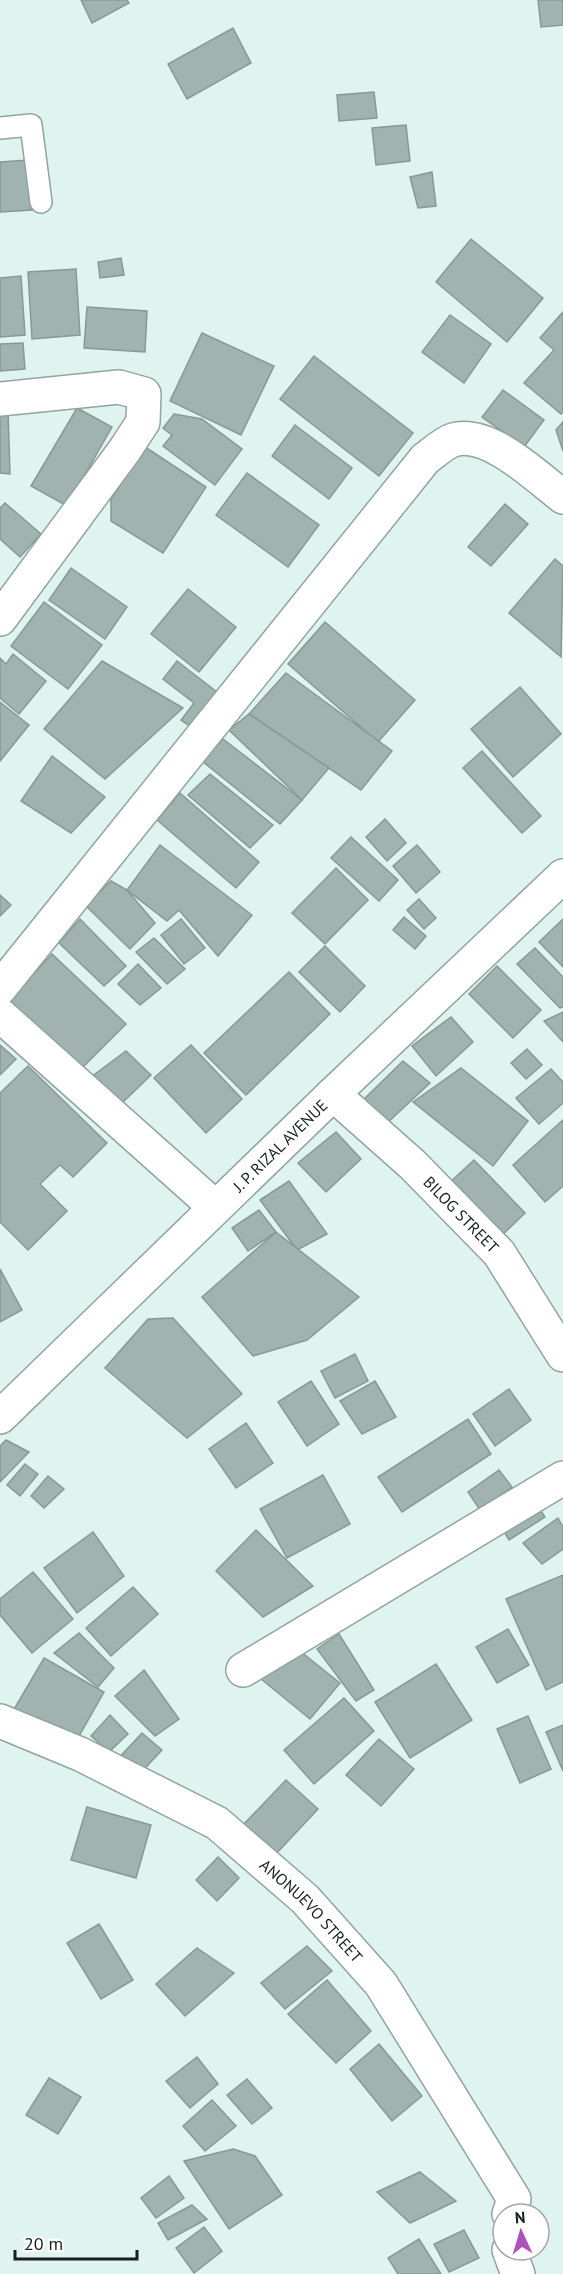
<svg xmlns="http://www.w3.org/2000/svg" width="563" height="2274" font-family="'PT Sans',sans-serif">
	<rect width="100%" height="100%" fill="#dff3ef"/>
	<g fill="#a0b3af" stroke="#879996" stroke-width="1.5">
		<polygon points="81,0 127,0 129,3 92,23"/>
		<polygon points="538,0 563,0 563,25 541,27"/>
		<polygon points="233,28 251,63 187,99 168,64"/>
		<polygon points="374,92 377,118 339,121 337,95"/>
		<polygon points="406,125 410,161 376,165 372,128"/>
		<polygon points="28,160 32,210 0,212 0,162"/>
		<polygon points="432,172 436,206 418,208 410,177"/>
		<polygon points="471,239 543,298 507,342 436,282"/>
		<polygon points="121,258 124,275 100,278 98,262"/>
		<polygon points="76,269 80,335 32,339 28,272"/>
		<polygon points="21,276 25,335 0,337 0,278"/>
		<polygon points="87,307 147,311 145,352 84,348"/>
		<polygon points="563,312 563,412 561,414 524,383 554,350 540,338"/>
		<polygon points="450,315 491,344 464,383 422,352"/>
		<polygon points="202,333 274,366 241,435 170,401"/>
		<polygon points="23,343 25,369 0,371 0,344"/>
		<polygon points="314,356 413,433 379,476 280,399"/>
		<polygon points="503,390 544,420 524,447 482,417"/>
		<polygon points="77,408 112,427 67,506 31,486"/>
		<polygon points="0,410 8,410 10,474 0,473"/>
		<polygon points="174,414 202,419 242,449 215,485 163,446 172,435 163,428"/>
		<polygon points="563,422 563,451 556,430"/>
		<polygon points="295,425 352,468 329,499 272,456"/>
		<polygon points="145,447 206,487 163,553 111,521 111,499"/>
		<polygon points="247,473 319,525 288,567 216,515"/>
		<polygon points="5,503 41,534 20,557 0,539 0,508"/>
		<polygon points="505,504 528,524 491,566 468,547"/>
		<polygon points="555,559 563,566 561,657 509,613"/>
		<polygon points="71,568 127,607 105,639 49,600"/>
		<polygon points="188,589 236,627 199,672 151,634"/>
		<polygon points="44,602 102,645 68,689 11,646"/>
		<polygon points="325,622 415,700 378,742 288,664"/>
		<polygon points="13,654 46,681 19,714 0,698 0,658 6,664"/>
		<polygon points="102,661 183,708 105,779 44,729"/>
		<polygon points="177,661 218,693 191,727 181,720 194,703 163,679"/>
		<polygon points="286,673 392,751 361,790 249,714"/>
		<polygon points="520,687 561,734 513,777 471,729"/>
		<polygon points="0,702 29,725 0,761"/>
		<polygon points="249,714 329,768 302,800 229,730"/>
		<polygon points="223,739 302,800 280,824 202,761"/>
		<polygon points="482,751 541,816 522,833 463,768"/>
		<polygon points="52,756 105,797 71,833 21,801"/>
		<polygon points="210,774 273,825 250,848 188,795"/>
		<polygon points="180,793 259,862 236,888 157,820"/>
		<polygon points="385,819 406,843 387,861 366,837"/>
		<polygon points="351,837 398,880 379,901 331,858"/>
		<polygon points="160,845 252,915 218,956 179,910 167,921 127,890"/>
		<polygon points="417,845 440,872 416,893 393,866"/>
		<polygon points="336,868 368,900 325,944 292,913"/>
		<polygon points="111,881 127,890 155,923 130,949 86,906"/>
		<polygon points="0,895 11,905 0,916"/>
		<polygon points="419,899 436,918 424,929 407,910"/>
		<polygon points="404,917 426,936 415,949 393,930"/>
		<polygon points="80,919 126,966 104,986 59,943"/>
		<polygon points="181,919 205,948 184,964 161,935"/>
		<polygon points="563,919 563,967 539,942"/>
		<polygon points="154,938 185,969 167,984 136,952"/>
		<polygon points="325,946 365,986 340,1012 299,972"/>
		<polygon points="535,948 563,977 563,1007 560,1008 517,964"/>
		<polygon points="52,954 126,1024 81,1069 9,1000"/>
		<polygon points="138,964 161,988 140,1005 118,984"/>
		<polygon points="497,966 541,1010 513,1038 469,994"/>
		<polygon points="289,972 330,1014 246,1095 204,1053"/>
		<polygon points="563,1012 563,1042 544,1021"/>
		<polygon points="451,1017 473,1042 436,1076 412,1046"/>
		<polygon points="0,1045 16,1059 0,1075"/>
		<polygon points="191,1045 242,1099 206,1133 154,1078"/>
		<polygon points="527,1049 542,1065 526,1079 511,1063"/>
		<polygon points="126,1051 151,1075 120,1105 91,1077"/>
		<polygon points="403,1061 430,1083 384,1126 362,1101"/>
		<polygon points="28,1066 107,1143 73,1177 60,1165 40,1184 67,1211 28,1250 0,1222 0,1093"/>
		<polygon points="461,1068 528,1121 493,1166 413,1102"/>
		<polygon points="551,1069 563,1082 563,1103 539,1124 516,1098"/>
		<polygon points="563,1120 563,1186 545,1202 513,1165"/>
		<polygon points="336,1132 361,1159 326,1192 298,1163"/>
		<polygon points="474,1160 525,1213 499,1238 448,1184"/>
		<polygon points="289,1181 327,1234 297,1250 260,1200"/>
		<polygon points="259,1210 276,1232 248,1251 232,1228"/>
		<polygon points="276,1232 359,1297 307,1340 253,1356 202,1297"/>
		<polygon points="0,1269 22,1310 0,1322"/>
		<polygon points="173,1318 242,1394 187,1438 105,1368 148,1319"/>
		<polygon points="355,1354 368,1381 335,1398 321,1371"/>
		<polygon points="311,1381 339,1424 307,1446 278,1402"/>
		<polygon points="375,1381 396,1417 362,1434 340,1401"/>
		<polygon points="509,1389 531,1420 495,1446 473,1414"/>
		<polygon points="468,1419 491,1454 402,1512 378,1477"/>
		<polygon points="246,1423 273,1463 236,1488 209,1449"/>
		<polygon points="6,1440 29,1452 0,1482 0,1446"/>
		<polygon points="25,1464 38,1474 20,1496 7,1485"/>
		<polygon points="499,1470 512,1487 480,1510 468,1492"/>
		<polygon points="323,1475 350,1524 287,1558 260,1509"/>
		<polygon points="48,1476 64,1489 44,1508 31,1496"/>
		<polygon points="535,1502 545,1517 509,1540 500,1525"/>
		<polygon points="558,1518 563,1527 563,1549 542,1564 523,1543"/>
		<polygon points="256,1530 313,1586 263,1617 216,1571"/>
		<polygon points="93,1532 124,1576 77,1613 44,1568"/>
		<polygon points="33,1572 73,1619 32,1653 0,1615 0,1599"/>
		<polygon points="563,1575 563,1682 546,1690 506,1599"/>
		<polygon points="133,1587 158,1614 111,1656 86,1628"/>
		<polygon points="508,1629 529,1665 497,1683 476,1647"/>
		<polygon points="79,1633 114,1668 98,1687 54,1653"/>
		<polygon points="339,1634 374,1690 356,1701 317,1649"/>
		<polygon points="290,1643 340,1683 310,1719 261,1679"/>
		<polygon points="44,1658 104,1692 74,1745 13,1711"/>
		<polygon points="436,1664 472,1720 410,1758 375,1702"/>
		<polygon points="144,1670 179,1719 155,1736 115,1696"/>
		<polygon points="344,1698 374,1731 314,1784 284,1750"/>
		<polygon points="110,1715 128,1734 109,1752 91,1736"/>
		<polygon points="528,1716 551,1769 520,1783 497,1729"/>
		<polygon points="563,1725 563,1771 546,1732"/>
		<polygon points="142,1733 162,1750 134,1780 115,1762"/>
		<polygon points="379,1739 414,1769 381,1806 346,1775"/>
		<polygon points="286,1780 318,1809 275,1855 243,1825"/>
		<polygon points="87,1807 151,1825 136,1878 71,1860"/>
		<polygon points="218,1857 239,1878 217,1901 196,1880"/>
		<polygon points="99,1924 133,1980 101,1999 67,1943"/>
		<polygon points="307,1946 332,1971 285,2009 261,1983"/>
		<polygon points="197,1948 234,1973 185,2016 156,1984"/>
		<polygon points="327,1980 371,2031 336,2063 288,2014"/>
		<polygon points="379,2044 422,2096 392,2121 350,2069"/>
		<polygon points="197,2057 218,2084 190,2108 166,2081"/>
		<polygon points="49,2078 81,2097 58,2134 26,2115"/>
		<polygon points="247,2079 272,2108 252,2124 227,2095"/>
		<polygon points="212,2100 236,2126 205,2151 183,2126"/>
		<polygon points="233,2149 255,2156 282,2195 229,2229 184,2161"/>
		<polygon points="420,2172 456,2201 410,2223 377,2192"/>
		<polygon points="169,2176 184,2198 156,2218 141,2198"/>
		<polygon points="192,2205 207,2219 168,2240 158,2223"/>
		<polygon points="204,2227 222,2251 194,2273 176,2248"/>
		<polygon points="464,2230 479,2258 449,2272 434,2244"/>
		<polygon points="419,2239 441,2274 398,2274 388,2258"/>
	</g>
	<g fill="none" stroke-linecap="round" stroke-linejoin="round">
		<defs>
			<polyline id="service" points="0,128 31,125 41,202"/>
			<g id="minor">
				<polyline points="0,399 119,387 144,394 143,422 124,451 0,619"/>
				<path d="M0,988L425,459C433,453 444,443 453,440C488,429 537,477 563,497"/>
				<polyline points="0,1015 215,1207"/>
				<polyline points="243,1670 563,1478"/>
				<path id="s1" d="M0,1721L80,1754L217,1823L305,1899L381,1984L514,2199L509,2214"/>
				<polyline points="509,2250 518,2274"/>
			</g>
			<g id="tertiary">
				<path id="s2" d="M333,1094L413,1165L499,1253L563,1355"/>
			</g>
			<g id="secondary">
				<path id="s3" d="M0,1417L333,1094L563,876"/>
			</g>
		</defs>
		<use href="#service" stroke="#91a4a0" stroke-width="24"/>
		<use href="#minor" stroke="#91a4a0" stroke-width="36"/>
		<use href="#tertiary" stroke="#91a4a0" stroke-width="36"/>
		<use href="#secondary" stroke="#91a4a0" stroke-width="36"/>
		<use href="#service" stroke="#fff" stroke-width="21"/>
		<use href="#minor" stroke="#fff" stroke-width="33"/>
		<use href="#tertiary" stroke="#fff" stroke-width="33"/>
		<use href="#secondary" stroke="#fff" stroke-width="33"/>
	</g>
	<g text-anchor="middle" stroke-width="5" stroke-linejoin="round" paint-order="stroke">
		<g font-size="16" fill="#181f1e" stroke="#fff">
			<text dy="6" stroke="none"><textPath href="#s3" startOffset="390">J. P. RIZAL AVENUE</textPath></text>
			<text dy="6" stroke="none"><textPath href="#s2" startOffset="176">BILOG STREET</textPath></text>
			<text dy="6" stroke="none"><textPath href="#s1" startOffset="369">ANONUEVO STREET</textPath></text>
		</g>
	</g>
	<g transform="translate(521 2232) rotate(356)"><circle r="28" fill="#ffffff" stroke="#a3a5a5" stroke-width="1.5"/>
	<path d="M0-4.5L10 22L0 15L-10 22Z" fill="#af51ba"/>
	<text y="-9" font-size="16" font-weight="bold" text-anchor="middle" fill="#181f1e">N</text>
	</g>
	<path d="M15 2250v9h122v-9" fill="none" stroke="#181f1e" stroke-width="3"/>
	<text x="24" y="2250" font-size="18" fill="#181f1e" stroke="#ffffff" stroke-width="4.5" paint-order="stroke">20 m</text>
</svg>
